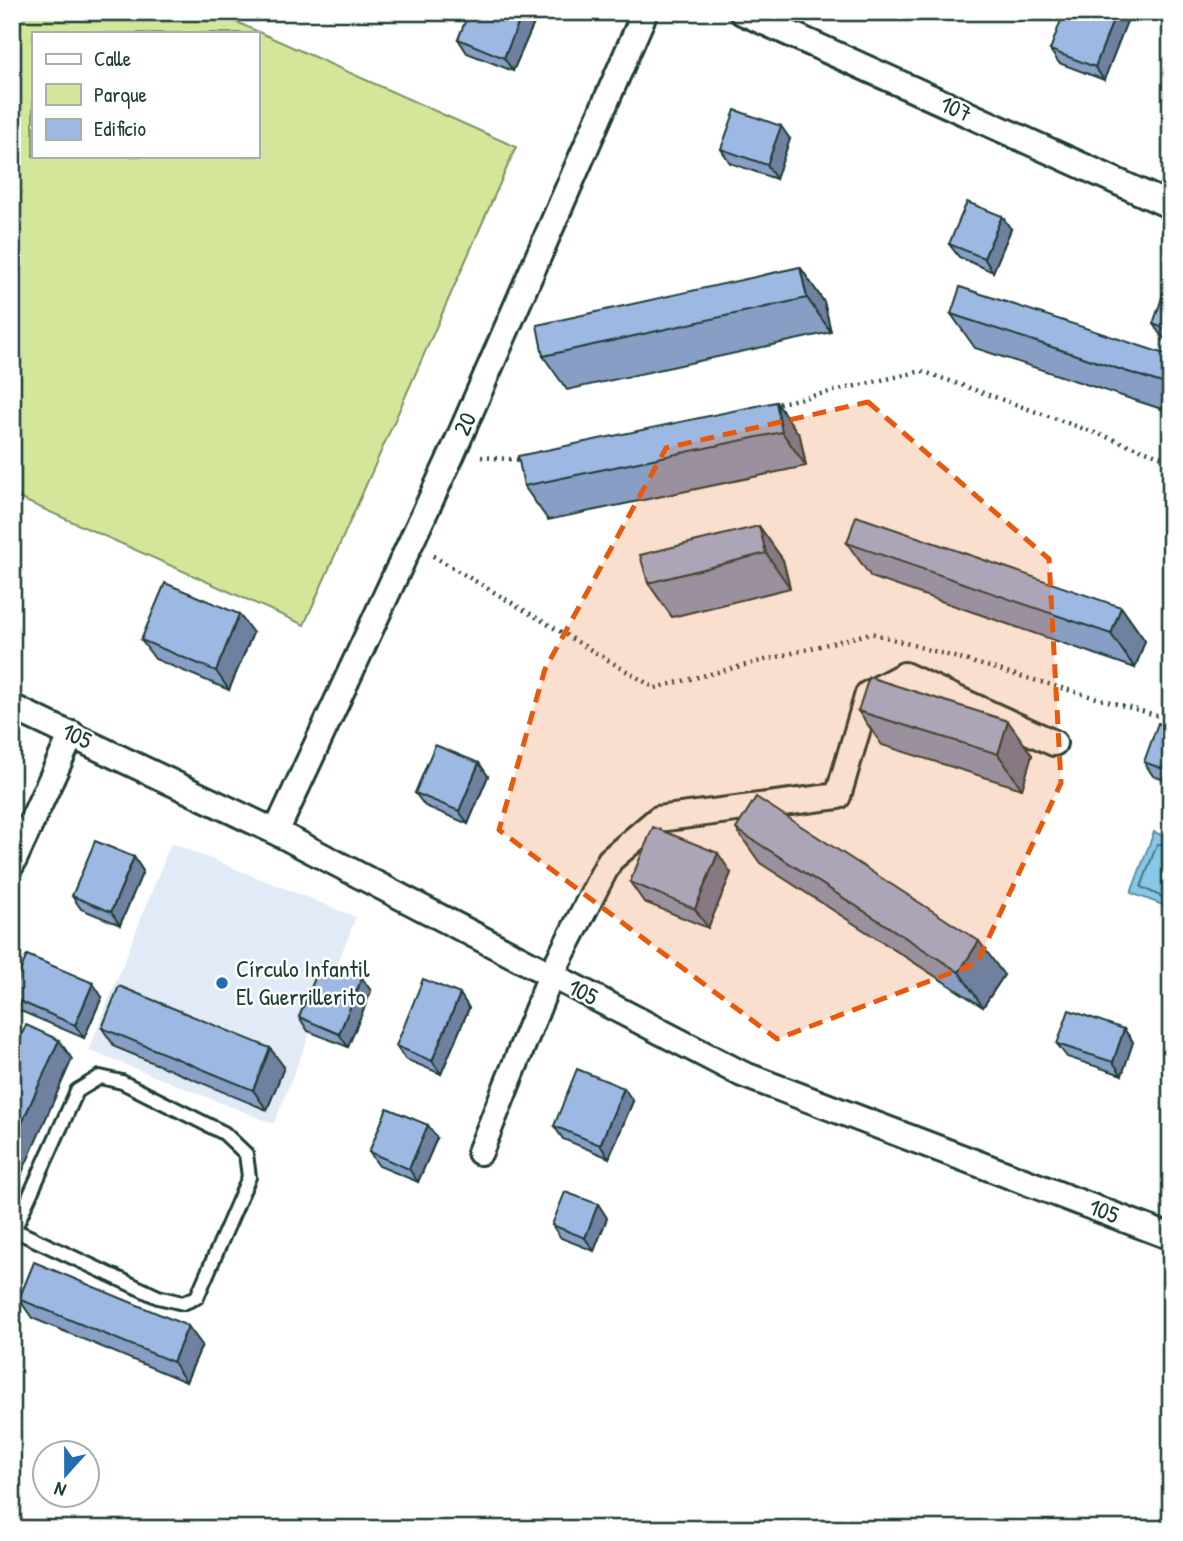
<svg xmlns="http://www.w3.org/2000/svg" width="1183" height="1541" font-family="'Patrick Hand',sans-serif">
	<rect width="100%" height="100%" fill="#fff"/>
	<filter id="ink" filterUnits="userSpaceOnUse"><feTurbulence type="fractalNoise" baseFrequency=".0143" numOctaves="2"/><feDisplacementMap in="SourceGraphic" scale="14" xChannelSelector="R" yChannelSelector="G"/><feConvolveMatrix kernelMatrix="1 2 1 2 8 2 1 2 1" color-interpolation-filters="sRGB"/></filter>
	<g filter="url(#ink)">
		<polygon fill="#e2eaf7" points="171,843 356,917 274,1124 89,1050"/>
		<path fill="#d4e69a" stroke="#7a9267" stroke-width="2" fill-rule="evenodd" d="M12,12H214L516,147L304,625L12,495ZM33,33H257V156H33Z"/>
		<polygon fill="#87c7e7" stroke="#5d909f" stroke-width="2" points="1154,832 1171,839 1171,908 1131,893"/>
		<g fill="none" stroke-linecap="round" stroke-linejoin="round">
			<polyline stroke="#49747c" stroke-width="2" points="1171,845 1157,844 1141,887 1171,901"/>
			<defs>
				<polyline id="service" points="12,1229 158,1297 183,1303 197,1297 249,1177 246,1154 224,1133 122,1082 100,1077 77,1091 14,1230"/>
				<g id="minor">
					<polyline points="742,12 1171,206"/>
					<polyline points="12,707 276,832 742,1074 1171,1237"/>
					<polyline points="276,832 452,454 645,12"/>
					<polyline points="12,864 72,734"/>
					<polyline points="480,1152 551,975 610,860 658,819 838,796 868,694 904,675 1054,743"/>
				</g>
			</defs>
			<use href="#service" stroke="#1f3d34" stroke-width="18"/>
			<use href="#minor" stroke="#1f3d34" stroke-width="30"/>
			<g stroke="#1f3d34" stroke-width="4.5" stroke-dasharray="2 5" stroke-linecap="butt">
				<polyline points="772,405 922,371 1171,460"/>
				<polyline points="481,457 521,460"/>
				<polyline points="433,556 655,688 871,633 1159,716 1171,714"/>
			</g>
			<use href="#service" stroke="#fff" stroke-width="12"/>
			<use href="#minor" stroke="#fff" stroke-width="24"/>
		</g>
		<g fill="#889ec4" stroke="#1f3d34" stroke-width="2">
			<polygon points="995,12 1019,12 1016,20"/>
			<polygon points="1127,21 1104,80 1059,63 1050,50"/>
			<polygon points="534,23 513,71 467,53 458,39"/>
			<polygon points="790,139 776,179 730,163 721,149"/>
			<polygon points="1011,229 993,272 959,257 949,244"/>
			<polygon points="800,267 824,302 831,332 567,390 543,356"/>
			<polygon points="1171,294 1171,341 1162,337 1153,324"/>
			<polygon points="951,314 1171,356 1171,412 975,348"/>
			<polygon points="776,402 800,436 806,466 548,520 524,486"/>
			<polygon points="759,526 783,560 790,588 672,617 648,583"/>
			<polygon points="847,543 1121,607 1145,641 1135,668 871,577"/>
			<polygon points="253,633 229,690 155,659 141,640"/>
			<polygon points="858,711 1032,755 1022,789 882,745"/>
			<polygon points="1171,728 1171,782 1153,776 1144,762"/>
			<polygon points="479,763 488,776 468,824 425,806 415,793"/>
			<polygon points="736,829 1004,975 983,1007 760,863"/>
			<polygon points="134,857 143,871 120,925 81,909 72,896"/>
			<polygon points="731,873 708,928 644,902 630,882"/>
			<polygon points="362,978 371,991 348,1047 308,1031 299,1017"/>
			<polygon points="12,990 102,997 84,1038 18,1010 12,1001"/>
			<polygon points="460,994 469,1008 441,1074 405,1059 396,1046"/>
			<polygon points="102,1028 284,1067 267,1110 115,1047"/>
			<polygon points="1124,1029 1133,1042 1122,1075 1067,1057 1057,1044"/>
			<polygon points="633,1101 609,1158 563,1139 554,1126"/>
			<polygon points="437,1138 418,1182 379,1166 369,1152"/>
			<polygon points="598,1204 607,1218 594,1251 561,1238 552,1225"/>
			<polygon points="19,1299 202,1345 186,1382 32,1318"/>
		</g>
		<g fill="#6f81a0" stroke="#1f3d34" stroke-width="2">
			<polygon points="523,12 526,12 534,23 513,71 504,58"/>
			<polygon points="1010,12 1019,12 1016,20"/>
			<polygon points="1116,12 1121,12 1127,21 1104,80 1095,67"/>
			<polygon points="781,126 790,139 776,179 767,165"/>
			<polygon points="1002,216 1011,229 993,272 984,258"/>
			<polygon points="800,267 824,302 831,332 807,298"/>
			<polygon points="776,402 800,436 806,466 782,432"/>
			<polygon points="759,526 783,560 790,588 766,553"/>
			<polygon points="1121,607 1145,641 1135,668 1111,634"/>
			<polygon points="239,614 253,633 229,690 216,671"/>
			<polygon points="1008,721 1032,755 1022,789 998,754"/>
			<polygon points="479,763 488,776 468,824 459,811"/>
			<polygon points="718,853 731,873 708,928 695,909"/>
			<polygon points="134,857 143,871 120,925 111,912"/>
			<polygon points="979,941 1004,975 983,1007 959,972"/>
			<polygon points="362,978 371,991 348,1047 339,1034"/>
			<polygon points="93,983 102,997 84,1038 75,1025"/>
			<polygon points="460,994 469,1008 441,1074 432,1061"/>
			<polygon points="1124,1029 1133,1042 1122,1075 1113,1062"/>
			<polygon points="59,1040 72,1059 14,1191 12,1188 12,1145"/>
			<polygon points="270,1048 284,1067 267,1110 253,1090"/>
			<polygon points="624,1088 633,1101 609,1158 600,1145"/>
			<polygon points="428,1125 437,1138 418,1182 409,1169"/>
			<polygon points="598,1204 607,1218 594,1251 585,1238"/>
			<polygon points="188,1326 202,1345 186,1382 173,1362"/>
		</g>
		<g fill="#9eb8e4" stroke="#1f3d34" stroke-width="2">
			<polygon points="469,12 523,12 504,58 458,39"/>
			<polygon points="1064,12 1116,12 1095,67 1050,50"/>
			<polygon points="735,110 781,126 767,165 721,149"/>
			<polygon points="967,202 1002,216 984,258 949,244"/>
			<polygon points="800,267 807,298 543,356 537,325"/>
			<polygon points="960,287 1171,356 1171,386 951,314"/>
			<polygon points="1164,292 1171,294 1171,331 1153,324"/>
			<polygon points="776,402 782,432 524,486 518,456"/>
			<polygon points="856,516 1121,607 1111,634 847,543"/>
			<polygon points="759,526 766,553 648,583 640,555"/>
			<polygon points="165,583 239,614 216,671 141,640"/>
			<polygon points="869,677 1008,721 998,754 858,711"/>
			<polygon points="1158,723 1171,728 1171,772 1144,762"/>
			<polygon points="435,745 479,763 459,811 415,793"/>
			<polygon points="756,797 979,941 959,972 736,829"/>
			<polygon points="653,827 718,853 695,909 630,882"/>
			<polygon points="95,841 134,857 111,912 72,896"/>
			<polygon points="27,955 93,983 75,1025 12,998 12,990"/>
			<polygon points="322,961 362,978 339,1034 299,1017"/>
			<polygon points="423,979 460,994 432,1061 396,1046"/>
			<polygon points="119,986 270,1048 253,1090 102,1028"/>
			<polygon points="1069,1010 1124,1029 1113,1062 1057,1044"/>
			<polygon points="26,1025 59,1040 12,1145 12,1056"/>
			<polygon points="577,1069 624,1088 600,1145 554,1126"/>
			<polygon points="387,1108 428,1125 409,1169 369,1152"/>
			<polygon points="565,1192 598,1204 585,1238 552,1225"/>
			<polygon points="34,1262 188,1326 173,1362 19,1299"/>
		</g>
	</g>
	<path fill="#e8590c" fill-opacity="0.2" stroke="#e8590c" stroke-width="5" stroke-dasharray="14 9" stroke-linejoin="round" d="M868,402L1049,559L1061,783L977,963L777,1039L499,830L545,669L666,448Z"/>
	<circle fill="#1f6fb2" stroke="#fff" stroke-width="2.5" cx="222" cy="983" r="7"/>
	<g text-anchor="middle" stroke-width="5" stroke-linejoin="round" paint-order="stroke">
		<g font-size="24" fill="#1f3d34" stroke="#fff">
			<text transform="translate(956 109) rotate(24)" y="8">107</text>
			<text transform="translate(465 424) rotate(-66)" y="8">20</text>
			<text transform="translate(77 736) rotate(25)" y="8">105</text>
			<text transform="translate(583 992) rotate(27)" y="8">105</text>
			<text transform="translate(1104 1211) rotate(21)" y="8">105</text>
		</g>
		<g font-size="24" fill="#1f3d34" stroke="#fff" text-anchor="start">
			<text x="236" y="977">Círculo Infantil<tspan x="236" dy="28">El Guerrillerito</tspan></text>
		</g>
	</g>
	<rect width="1183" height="1541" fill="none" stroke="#fff" stroke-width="42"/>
	<rect x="21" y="21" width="1141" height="1499" fill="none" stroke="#1f3d34" stroke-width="2.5" filter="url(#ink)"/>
	<rect x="32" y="32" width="228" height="126" fill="#ffffff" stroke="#a5b1ae" stroke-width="2"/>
	<rect x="46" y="54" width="35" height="10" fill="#ffffff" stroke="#a5b1ae" stroke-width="2"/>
	<text x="94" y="66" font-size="21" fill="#1f3d34">Calle</text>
	<rect x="46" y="84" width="35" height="21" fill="#d4e69a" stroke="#a5b1ae" stroke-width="2"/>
	<text x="94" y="102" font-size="21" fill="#1f3d34">Parque</text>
	<rect x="46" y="119" width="35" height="21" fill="#9eb8e4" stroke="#a5b1ae" stroke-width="2"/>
	<text x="94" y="136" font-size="21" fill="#1f3d34">Edificio</text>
	<g transform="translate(66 1474) rotate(201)"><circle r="33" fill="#ffffff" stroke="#a5b1ae" stroke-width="2"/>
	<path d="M0-5L12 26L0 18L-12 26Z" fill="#1f6fb2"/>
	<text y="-10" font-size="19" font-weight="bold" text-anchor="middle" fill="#1f3d34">N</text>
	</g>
</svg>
